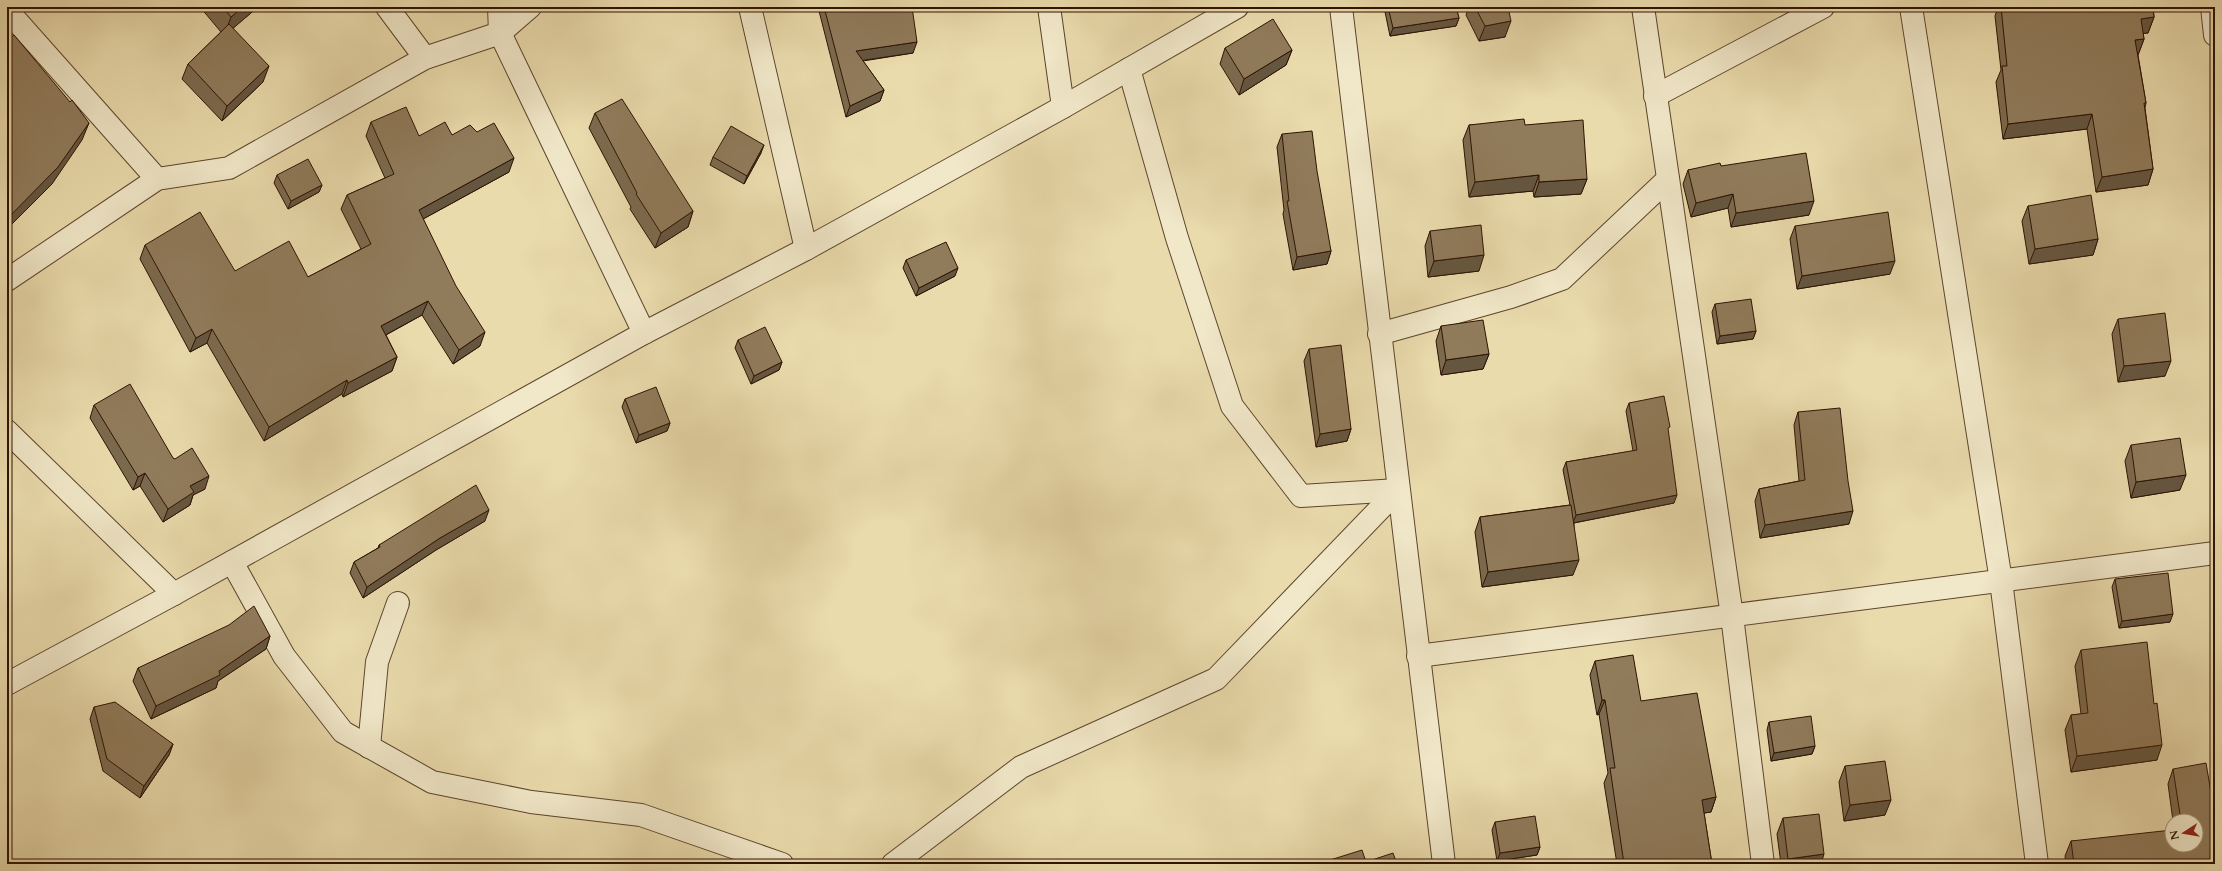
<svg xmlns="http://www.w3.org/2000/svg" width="2222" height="871" font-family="Cardo,serif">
	<rect width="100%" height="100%" fill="#eadbac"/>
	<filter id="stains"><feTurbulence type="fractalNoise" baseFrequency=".005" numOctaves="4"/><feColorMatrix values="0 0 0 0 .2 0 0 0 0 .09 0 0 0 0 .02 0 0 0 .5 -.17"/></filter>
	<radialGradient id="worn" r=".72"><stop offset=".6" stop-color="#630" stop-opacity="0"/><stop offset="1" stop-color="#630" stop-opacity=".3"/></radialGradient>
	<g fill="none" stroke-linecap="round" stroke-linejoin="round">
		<defs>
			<g id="minor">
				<polyline points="387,7 425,58"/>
				<polyline points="499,7 500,33 644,333"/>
				<polyline points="750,7 806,249"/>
				<polyline points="1049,7 1063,107"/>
				<polyline points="1341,7 1444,864"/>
				<polyline points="1643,7 1732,616 1763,864"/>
				<polyline points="1911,7 2001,581 2037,864"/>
				<polyline points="2212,7 2215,35"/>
				<polyline points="7,10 157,179"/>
				<polyline points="1129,69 1177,238 1232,406 1301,496 1398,490"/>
				<polyline points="1655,96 1823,7"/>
				<polyline points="7,280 157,179 229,168 425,58 500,33 530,7"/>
				<polyline points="1379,334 1511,297 1562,279 1668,179"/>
				<polyline points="7,431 174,594"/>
				<polyline points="232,562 284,656 343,732 432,782 531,802 641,815 782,864"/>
				<polyline points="1418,656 2215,553"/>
				<polyline points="7,684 174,594 644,333 806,249 1063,107 1237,7"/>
				<polyline points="369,747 377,662 398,603"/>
				<polyline points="893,864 1021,767 1216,679 1398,490"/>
			</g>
		</defs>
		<use href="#minor" stroke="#5d452d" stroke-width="24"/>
		<use href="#minor" stroke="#f1e8c9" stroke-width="22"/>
	</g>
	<g fill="#7c6a4e" stroke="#2e1303">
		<polygon points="200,7 258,7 233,28 263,82 222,121 182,79 188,64 221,32"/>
		<polygon points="818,7 912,7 913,53 863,61 884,90 880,101 846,117"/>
		<polygon points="1384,7 1456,7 1459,18 1456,26 1390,36"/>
		<polygon points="1469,7 1508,7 1505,37 1479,41 1466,15"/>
		<polygon points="1998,7 2153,7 2154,17 2148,33 2143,33 2144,39 2138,55 2146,103 2145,108 2153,169 2148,185 2096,192 2087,129 2003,139 1996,82 2001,70 1995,16"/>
		<polygon points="1225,48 1292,50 1286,65 1239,95 1220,64"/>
		<polygon points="595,113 693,211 688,227 655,248 630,209 631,207 589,128"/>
		<polygon points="371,122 419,136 452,135 509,172 423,219 480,346 453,364 422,315 386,335 397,357 392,371 343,397 342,394 264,441 207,343 190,352 140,259 145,245 235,271 308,277 361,249 341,209 347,195 385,178 366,136"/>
		<polygon points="1469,125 1525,125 1587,179 1581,194 1534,197 1533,191 1469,197 1463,140"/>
		<polygon points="1282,134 1331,251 1327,264 1293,270 1283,214 1284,210 1277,147"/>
		<polygon points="761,153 744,184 710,165 713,157"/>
		<polygon points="1721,166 1809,215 1731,227 1728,208 1691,217 1683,184 1688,170"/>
		<polygon points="277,175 322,185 319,192 288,209 274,183"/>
		<polygon points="2028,206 2098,239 2093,255 2029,264 2022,221"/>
		<polygon points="1795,226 1890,274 1797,289 1790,239"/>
		<polygon points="1430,231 1479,271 1428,277 1425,246"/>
		<polygon points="906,260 955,276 916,296 903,268"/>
		<polygon points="1715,304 1756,331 1753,339 1717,344 1712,312"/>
		<polygon points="2118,319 2165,376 2118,382 2112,334"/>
		<polygon points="1441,326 1489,354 1483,369 1441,375 1436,341"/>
		<polygon points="738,340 782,362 779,370 751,384 735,348"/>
		<polygon points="1309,349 1351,429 1347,441 1316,447 1304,361"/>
		<polygon points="625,399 670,423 667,431 636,443 622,407"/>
		<polygon points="1629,403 1668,433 1674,503 1574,523 1573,575 1482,587 1475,532 1480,517 1570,505 1563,470 1566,462 1633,451 1626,411"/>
		<polygon points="94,405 173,458 205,489 193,495 190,505 163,522 140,486 133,490 90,418"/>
		<polygon points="1798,412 1849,524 1760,538 1755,501 1759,489 1799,481 1794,425"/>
		<polygon points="2131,445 2180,490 2131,498 2125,461"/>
		<polygon points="485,521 436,550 363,598 350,573 354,562 378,548 379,545"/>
		<polygon points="2115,579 2170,622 2119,628 2112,587"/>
		<polygon points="270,636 266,649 218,681 216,688 151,719 133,681 138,668"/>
		<polygon points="2081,650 2154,704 2157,760 2071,772 2065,730 2071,715 2081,714 2075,666"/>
		<polygon points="1595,661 1641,701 1716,797 1711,812 1704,813 1712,864 1617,864 1604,783 1608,773 1599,714 1597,715 1590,675"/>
		<polygon points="94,707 173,744 169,755 140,798 103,771 90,719"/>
		<polygon points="1769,722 1815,746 1812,754 1771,761 1767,730"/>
		<polygon points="1845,766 1885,815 1844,821 1839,782"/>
		<polygon points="2173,769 2215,864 2066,864 2065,856 2071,841 2172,845 2196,821 2173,821 2168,784"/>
		<polygon points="1783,818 1821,864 1781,864 1777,834"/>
		<polygon points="1495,822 1540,847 1537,855 1497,861 1492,830"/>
	</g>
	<g fill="#655640" stroke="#2e1303">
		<polygon points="243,7 258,7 224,36 231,17"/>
		<polygon points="2154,17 2148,33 2136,34 2141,19"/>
		<polygon points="1459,18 1456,26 1390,36 1393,28"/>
		<polygon points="1511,21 1505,37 1479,41 1485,26"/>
		<polygon points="2144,39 2138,55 2130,56 2135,40"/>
		<polygon points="917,42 913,53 852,62 856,51"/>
		<polygon points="1292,50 1286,65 1239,95 1244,79"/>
		<polygon points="269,66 263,82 222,121 227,106"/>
		<polygon points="884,90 880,101 846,117 850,106"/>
		<polygon points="2092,114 2087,129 2003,139 2008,124"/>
		<polygon points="89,123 82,140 52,184 7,229 7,219"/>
		<polygon points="764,145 761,153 744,184 747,176"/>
		<polygon points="514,158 509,172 414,224 419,210"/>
		<polygon points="2153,169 2148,185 2096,192 2102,177"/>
		<polygon points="1539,175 1533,191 1469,197 1475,182"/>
		<polygon points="1587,179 1581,194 1534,197 1539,182"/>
		<polygon points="322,185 319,192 288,209 291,201"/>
		<polygon points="1733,194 1728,208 1691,217 1696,203"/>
		<polygon points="1814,201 1809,215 1731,227 1736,213"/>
		<polygon points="693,211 688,227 655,248 661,233"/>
		<polygon points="2098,239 2093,255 2029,264 2035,249"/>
		<polygon points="10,248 7,257 7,250"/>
		<polygon points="1331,251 1327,264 1293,270 1297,257"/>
		<polygon points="1484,255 1479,271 1428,277 1434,261"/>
		<polygon points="1895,261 1890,274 1797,289 1802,276"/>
		<polygon points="958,268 955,276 916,296 919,288"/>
		<polygon points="428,301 422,315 376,340 381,326"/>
		<polygon points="212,329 207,343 190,352 196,338"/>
		<polygon points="1756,331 1753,339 1717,344 1720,336"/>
		<polygon points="485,332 480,346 453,364 459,350"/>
		<polygon points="1489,354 1483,369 1441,375 1446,360"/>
		<polygon points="397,357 392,371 343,397 348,383"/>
		<polygon points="2171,361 2165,376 2118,382 2124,366"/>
		<polygon points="782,362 779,370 751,384 754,376"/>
		<polygon points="347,380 342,394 264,441 269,427"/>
		<polygon points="670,423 667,431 636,443 639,435"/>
		<polygon points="1351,429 1347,441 1316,447 1320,434"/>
		<polygon points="145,473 140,486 133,490 138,477"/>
		<polygon points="2186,475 2180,490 2131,498 2136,482"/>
		<polygon points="209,476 205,489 193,495 190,505 163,522 168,509 190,486"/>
		<polygon points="1677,495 1674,503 1573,523 1576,515"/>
		<polygon points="489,510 485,521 436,550 363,598 367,587 440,538"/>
		<polygon points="1853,511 1849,524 1760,538 1765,525"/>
		<polygon points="1579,560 1573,575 1482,587 1488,572"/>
		<polygon points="2173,614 2170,622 2119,628 2122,621"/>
		<polygon points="270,636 266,649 218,681 216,688 151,719 156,706 219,671"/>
		<polygon points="1602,700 1605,700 1599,714 1597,715"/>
		<polygon points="173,744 169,755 140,798 144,786"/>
		<polygon points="2162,745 2157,760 2071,772 2077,756"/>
		<polygon points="1815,746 1812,754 1771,761 1774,753"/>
		<polygon points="1716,797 1711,812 1697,814 1702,800"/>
		<polygon points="1891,800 1885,815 1844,821 1850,805"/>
		<polygon points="1540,847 1537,855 1497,861 1500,853"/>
		<polygon points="1824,854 1821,864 1786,864 1788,859"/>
	</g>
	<g fill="#907b5b" stroke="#2e1303">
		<polygon points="223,7 243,7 231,17"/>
		<polygon points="824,7 912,7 917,42 856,51 884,90 850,106"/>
		<polygon points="1388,7 1456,7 1459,18 1393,28"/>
		<polygon points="1475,7 1508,7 1511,21 1485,26"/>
		<polygon points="2001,7 2153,7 2154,17 2141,19 2144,39 2135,40 2146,103 2144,103 2153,169 2102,177 2092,114 2008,124 2002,66 2007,66"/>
		<polygon points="1273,19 1292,50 1244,79 1225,48"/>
		<polygon points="229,24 269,66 227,106 188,64"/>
		<polygon points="14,35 70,102 72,100 89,123 58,167 7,219 7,40"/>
		<polygon points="622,99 693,211 661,233 636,194 637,193 595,113"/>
		<polygon points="406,107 419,136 445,122 452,135 470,125 477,132 494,123 514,158 419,210 456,286 485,332 459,350 428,301 381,326 397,357 348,383 347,380 269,427 212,329 196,338 145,245 200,212 235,271 289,241 308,277 371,244 347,195 394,174 371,122"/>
		<polygon points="1524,119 1525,125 1583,120 1587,179 1539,182 1539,175 1475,182 1469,125"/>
		<polygon points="731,126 764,145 747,176 713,157"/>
		<polygon points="1312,131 1317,171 1331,251 1297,257 1287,201 1289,201 1282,134"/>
		<polygon points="1806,153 1814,201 1736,213 1733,194 1696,203 1688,170 1720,163 1721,166"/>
		<polygon points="308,159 322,185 291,201 277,175"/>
		<polygon points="2091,195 2098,239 2035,249 2028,206"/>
		<polygon points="1888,212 1895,261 1802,276 1795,226"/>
		<polygon points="1481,225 1484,255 1434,261 1430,231"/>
		<polygon points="946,242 958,268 919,288 906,260"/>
		<polygon points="7,243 10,248 7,250"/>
		<polygon points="1751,299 1756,331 1720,336 1715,304"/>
		<polygon points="2165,313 2171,361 2124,366 2118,319"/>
		<polygon points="1483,320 1489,354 1446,360 1441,326"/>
		<polygon points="765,327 782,362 754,376 738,340"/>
		<polygon points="1341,345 1351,429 1320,434 1309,349"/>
		<polygon points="130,384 173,458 175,459 192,448 209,476 190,486 194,492 168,509 145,473 138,477 94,405"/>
		<polygon points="656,387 670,423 639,435 625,399"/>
		<polygon points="1664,396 1670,427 1668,428 1677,495 1576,515 1566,462 1637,450 1629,403"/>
		<polygon points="1840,408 1848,481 1853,511 1765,525 1759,489 1805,480 1798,412"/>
		<polygon points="2180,438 2186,475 2136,482 2131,445"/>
		<polygon points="476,485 489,510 440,538 367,587 354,562 380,547 379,545"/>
		<polygon points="1571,505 1579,560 1488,572 1480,517"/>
		<polygon points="2168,573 2173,614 2122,621 2115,579"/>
		<polygon points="254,606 270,636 219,671 220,675 156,706 138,668 229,625"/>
		<polygon points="2147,642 2154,704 2157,703 2162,745 2077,756 2071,715 2088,713 2081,650"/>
		<polygon points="1633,655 1641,701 1697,693 1716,797 1702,800 1712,864 1624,864 1610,768 1615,768 1605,700 1602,700 1595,661"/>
		<polygon points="115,702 173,744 144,786 107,759 94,707"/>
		<polygon points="1811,716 1815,746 1774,753 1769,722"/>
		<polygon points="1885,761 1891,800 1850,805 1845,766"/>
		<polygon points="2206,763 2215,816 2215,864 2074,864 2071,841 2172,830 2172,845 2196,845 2196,821 2181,821 2173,769"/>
		<polygon points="1819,814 1824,854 1788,859 1783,818"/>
		<polygon points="1535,816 1540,847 1500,853 1495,822"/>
		<polygon points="1362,850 1366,862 1393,853 1397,864 1327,864 1327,861"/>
	</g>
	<rect width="2222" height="871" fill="none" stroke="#eadbac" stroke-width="24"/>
	<rect x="8" y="8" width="2206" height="855" fill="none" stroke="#2e1303" stroke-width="2"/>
	<rect x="12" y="12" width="2198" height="847" fill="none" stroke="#2e1303"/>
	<g transform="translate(2184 833) rotate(258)"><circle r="19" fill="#f1e8c9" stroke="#a3937a"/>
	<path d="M0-3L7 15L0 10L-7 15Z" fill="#8f2418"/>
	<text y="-6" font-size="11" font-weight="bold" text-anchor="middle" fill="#2e1303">N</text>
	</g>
	<rect width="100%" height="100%" filter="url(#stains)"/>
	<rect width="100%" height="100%" fill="url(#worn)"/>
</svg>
